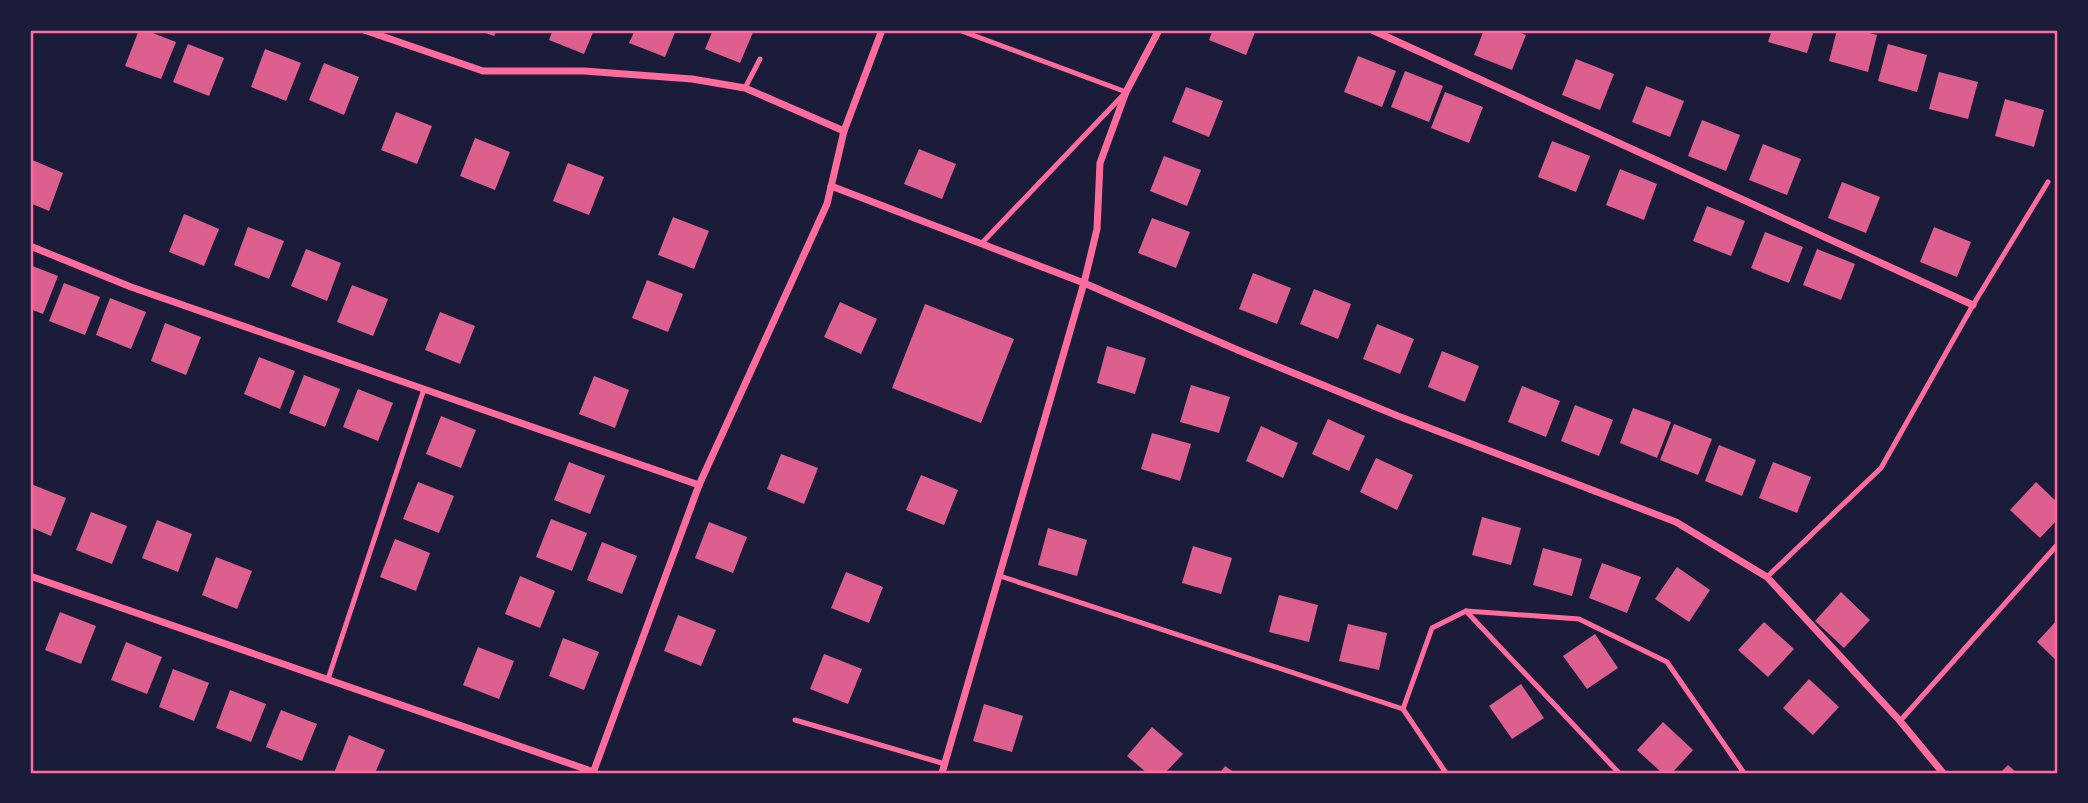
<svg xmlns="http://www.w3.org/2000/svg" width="2088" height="803" font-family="Rubik,sans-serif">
	<rect width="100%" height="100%" fill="#1b1b3a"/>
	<g fill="#dd5f8e">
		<polygon points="139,30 145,30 176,42 161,79 125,66"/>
		<polygon points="478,30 497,30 494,36"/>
		<polygon points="553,30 594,30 584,54 549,40"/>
		<polygon points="635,30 676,30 665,57 629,43"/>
		<polygon points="713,30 754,30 740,63 705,49"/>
		<polygon points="1213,30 1256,30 1246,55 1209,40"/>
		<polygon points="1484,30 1513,30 1526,35 1512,70 1474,55"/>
		<polygon points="1772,30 1814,30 1807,53 1768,42"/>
		<polygon points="1837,30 1858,30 1877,35 1868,72 1829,61"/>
		<polygon points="188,44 224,58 209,96 173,82"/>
		<polygon points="1888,44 1927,55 1917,92 1878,81"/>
		<polygon points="265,49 301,63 286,101 251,87"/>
		<polygon points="1358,56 1396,71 1382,107 1344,92"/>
		<polygon points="1576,59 1614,74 1600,110 1562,95"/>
		<polygon points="324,63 359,77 344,115 309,100"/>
		<polygon points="1405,71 1443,86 1429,122 1391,107"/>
		<polygon points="1939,72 1978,82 1968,119 1929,109"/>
		<polygon points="1646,86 1684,101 1670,137 1632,122"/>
		<polygon points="1186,87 1223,101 1209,137 1172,122"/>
		<polygon points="1445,92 1483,107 1469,143 1431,128"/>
		<polygon points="2005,99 2044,110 2034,147 1995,136"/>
		<polygon points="396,112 432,126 417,164 381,150"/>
		<polygon points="1702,120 1740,135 1726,171 1688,156"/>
		<polygon points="475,138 510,152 495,190 460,176"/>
		<polygon points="1552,141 1590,156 1576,192 1538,177"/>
		<polygon points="1763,144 1801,159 1787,195 1749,180"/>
		<polygon points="919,149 956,164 942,199 904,184"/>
		<polygon points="1164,156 1201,170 1187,206 1150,191"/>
		<polygon points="30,159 63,173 49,211 30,203"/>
		<polygon points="568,163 604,177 589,215 553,201"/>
		<polygon points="1620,169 1657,184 1644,220 1606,205"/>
		<polygon points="1842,182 1880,197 1866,233 1828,218"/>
		<polygon points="1707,206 1745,221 1731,256 1693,241"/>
		<polygon points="184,214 219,229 204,266 169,252"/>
		<polygon points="673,217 709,231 694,269 658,255"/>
		<polygon points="1152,218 1190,232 1176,268 1138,253"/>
		<polygon points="248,227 284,241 269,279 234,265"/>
		<polygon points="1934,227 1971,242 1957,277 1920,262"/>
		<polygon points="1765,232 1803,247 1789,283 1751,268"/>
		<polygon points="306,249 341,263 327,301 291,286"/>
		<polygon points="1817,249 1855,264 1841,300 1803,285"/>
		<polygon points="30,265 58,276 43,314 30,309"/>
		<polygon points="1253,273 1291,288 1277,324 1239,309"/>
		<polygon points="647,280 683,294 668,332 632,318"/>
		<polygon points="64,283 100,297 85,335 49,321"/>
		<polygon points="352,285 388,299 373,336 337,322"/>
		<polygon points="1314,289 1351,304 1338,339 1300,324"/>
		<polygon points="110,298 146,312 131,349 96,335"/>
		<polygon points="840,302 877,319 861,354 824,337"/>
		<polygon points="925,304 1014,339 981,423 892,388"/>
		<polygon points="440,312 475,326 460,364 425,350"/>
		<polygon points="165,323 201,337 186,375 151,361"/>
		<polygon points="1377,324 1414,339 1400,374 1363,359"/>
		<polygon points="1107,346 1146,358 1135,394 1097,383"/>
		<polygon points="1442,351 1479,366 1465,402 1428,387"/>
		<polygon points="259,357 295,371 280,409 244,394"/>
		<polygon points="304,375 340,389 325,427 289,413"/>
		<polygon points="594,376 629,390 615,428 579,414"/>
		<polygon points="1191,385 1230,397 1219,433 1180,422"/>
		<polygon points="1522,386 1560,401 1546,437 1508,422"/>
		<polygon points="358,389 393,403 378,441 343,427"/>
		<polygon points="1575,405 1613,420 1599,456 1561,441"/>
		<polygon points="1633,408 1671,422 1657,458 1620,443"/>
		<polygon points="441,416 476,430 461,468 426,454"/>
		<polygon points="1328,419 1365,436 1349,471 1312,454"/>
		<polygon points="1674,424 1712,439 1698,475 1660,460"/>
		<polygon points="1261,426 1298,443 1283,478 1246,461"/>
		<polygon points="1152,433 1191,444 1180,481 1141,469"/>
		<polygon points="1719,445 1756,460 1742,496 1705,481"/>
		<polygon points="781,454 818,468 804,504 767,489"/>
		<polygon points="1376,458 1413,475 1397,510 1360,492"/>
		<polygon points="569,462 605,476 590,514 554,500"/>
		<polygon points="1773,462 1811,477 1797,513 1759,498"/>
		<polygon points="921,475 958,490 944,525 906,510"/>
		<polygon points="418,482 454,496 439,533 403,519"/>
		<polygon points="2036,482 2058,503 2058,519 2040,538 2010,510"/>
		<polygon points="31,484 66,498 51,536 30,527"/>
		<polygon points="91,512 127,526 112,564 76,550"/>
		<polygon points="1482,517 1521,528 1511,565 1472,555"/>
		<polygon points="551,519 587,533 572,571 536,557"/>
		<polygon points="157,520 192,534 178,572 142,558"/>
		<polygon points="709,522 747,537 733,573 695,558"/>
		<polygon points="1048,528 1087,540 1077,576 1038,565"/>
		<polygon points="395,539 430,553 416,591 380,577"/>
		<polygon points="602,542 637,556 622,594 587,580"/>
		<polygon points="1193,546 1232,558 1221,594 1182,583"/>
		<polygon points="1543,548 1582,559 1572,596 1533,585"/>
		<polygon points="216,557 252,571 237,609 202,595"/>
		<polygon points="1602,563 1641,577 1627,613 1589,598"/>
		<polygon points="1677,567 1710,590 1689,622 1655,599"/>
		<polygon points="846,572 883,587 869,623 831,608"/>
		<polygon points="520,576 555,591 540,628 505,614"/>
		<polygon points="1841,592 1870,620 1844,648 1815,621"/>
		<polygon points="1279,595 1318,605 1309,642 1269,632"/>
		<polygon points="60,612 96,626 81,664 45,650"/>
		<polygon points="678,615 716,630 701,666 664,651"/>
		<polygon points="2058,619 2058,662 2037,642"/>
		<polygon points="1764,622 1794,649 1768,677 1738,650"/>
		<polygon points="1348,624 1387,633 1379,670 1339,661"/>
		<polygon points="1595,634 1618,668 1587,689 1563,656"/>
		<polygon points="563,638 599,652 584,690 549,676"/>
		<polygon points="126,642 162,657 147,694 111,680"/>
		<polygon points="478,647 514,661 499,699 463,685"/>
		<polygon points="824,654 862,669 848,704 810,689"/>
		<polygon points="173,669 209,683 194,721 159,707"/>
		<polygon points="1809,679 1839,707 1813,735 1783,708"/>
		<polygon points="1521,684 1544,718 1512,739 1489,706"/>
		<polygon points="230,690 266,704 251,742 216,728"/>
		<polygon points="984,704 1023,716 1012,752 973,741"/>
		<polygon points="281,710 317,724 302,761 266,747"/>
		<polygon points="1663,722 1693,750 1672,773 1662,773 1637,750"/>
		<polygon points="1152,727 1183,754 1165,773 1147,773 1127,756"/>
		<polygon points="349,735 385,750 375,773 334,773"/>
		<polygon points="2008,765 2017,773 2000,773"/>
		<polygon points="1225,766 1235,773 1220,773"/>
	</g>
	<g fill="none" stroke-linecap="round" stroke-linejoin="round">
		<g stroke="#ff6b9d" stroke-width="5">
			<polyline points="959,30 1126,92 981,244"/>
			<polyline points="745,88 760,59"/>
			<polyline points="1000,576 1403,709"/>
			<polyline points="1767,577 1881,468 1973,305 2048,182"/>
			<polyline points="1466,611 1619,773"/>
			<polyline points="328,679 424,389"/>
			<polyline points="795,720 945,764"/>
			<polyline points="1900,721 2058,544"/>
			<polyline points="1446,773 1403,709 1432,628 1466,611 1579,619 1667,662 1744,773"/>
		</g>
		<g stroke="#ff6b9d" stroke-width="7">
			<polyline points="364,30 483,71 584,71 692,79 745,88 844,131"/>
			<polyline points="1372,30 1973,305"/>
			<polyline points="831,186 1084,283 1240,351 1398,416 1676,522 1767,577 1900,721 1943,773"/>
			<polyline points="30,246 131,287 699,485"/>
			<polyline points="30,576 594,772"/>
			<polyline points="593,773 699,485 827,204 844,131 882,30"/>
			<polyline points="942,773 1084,283 1097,229 1100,163 1126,92 1159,30"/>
		</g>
	</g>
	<rect width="2088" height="803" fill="none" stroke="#1b1b3a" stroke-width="63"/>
	<rect x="32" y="32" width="2024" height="740" fill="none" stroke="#ff6b9d" stroke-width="2.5"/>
</svg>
